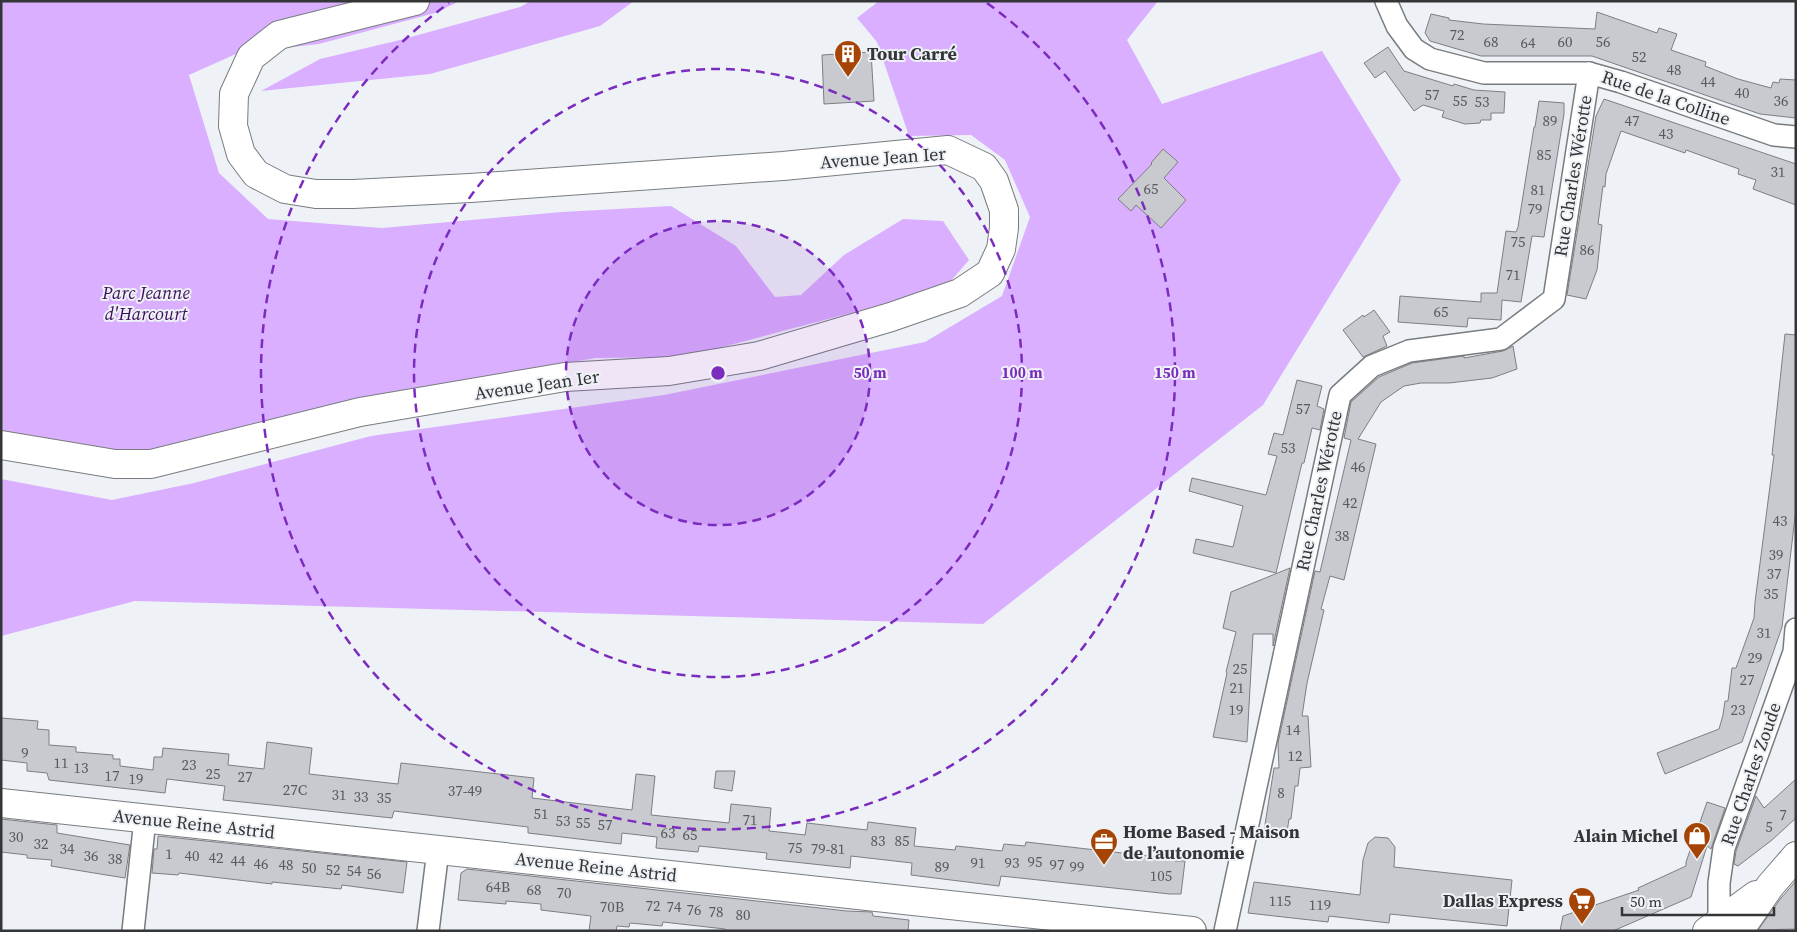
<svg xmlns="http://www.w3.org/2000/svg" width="1797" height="932" font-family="'Source Serif 4',serif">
	<rect width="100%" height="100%" fill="#eef2f6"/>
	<g fill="#daafff">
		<polygon points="1,1 460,1 435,13 319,44 238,53 189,75 219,173 268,219 382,228 562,212 671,206 736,246 775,297 801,295 844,255 903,219 943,221 969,260 945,288 685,357 596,358 379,394 239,427 157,450 91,456 1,434"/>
		<polygon points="531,1 634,1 600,26 430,74 261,91 320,59 400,40 520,7"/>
		<polygon points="879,1 1158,1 1127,40 1162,104 1322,51 1401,180 1263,405 983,624 135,601 1,636 1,479 112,500 194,483 371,436 664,395 925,342 1002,296 1030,217 1005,160 971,135 909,136 877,42 857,18"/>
	</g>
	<g fill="#c9cacf" stroke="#7d7e83">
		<polygon points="1597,12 1657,33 1659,28 1677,34 1671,50 1706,62 1705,66 1738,79 1771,88 1773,82 1779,83 1780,79 1796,80 1796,118 1760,114 1592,56 1481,56 1430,41 1425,33 1431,14 1449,18 1449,20 1483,24 1595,29"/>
		<polygon points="1388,47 1404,71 1453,86 1454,84 1474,90 1505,92 1504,113 1491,113 1491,120 1481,120 1480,123 1465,124 1442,117 1444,111 1423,105 1414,111 1385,71 1375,78 1364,63"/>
		<polygon points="871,52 874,101 824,104 822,55"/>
		<polygon points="1604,99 1796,164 1796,205 1753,189 1756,180 1738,174 1739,169 1686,150 1685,153 1621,131 1606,174 1605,187 1603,186 1598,224 1602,225 1597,270 1586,299 1567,295 1596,116"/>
		<polygon points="1539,101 1564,103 1564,114 1544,237 1532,236 1521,302 1502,300 1501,320 1468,318 1467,327 1398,322 1400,296 1481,302 1481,293 1497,293 1506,231 1516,232 1518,227 1534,127 1535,127"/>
		<polygon points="1163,149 1178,162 1164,178 1186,200 1161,228 1136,205 1131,211 1118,199 1152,164 1151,163"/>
		<polygon points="1374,310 1390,332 1383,336 1387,346 1363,357 1343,330 1363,315 1364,317"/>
		<polygon points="1785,334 1796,335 1796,509 1782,627 1742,742 1665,774 1657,753 1719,729 1723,715 1725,701 1728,701 1732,668 1736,668 1754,618 1755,602 1774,455 1772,455"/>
		<polygon points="1513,346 1517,369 1492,378 1449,383 1421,383 1404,386 1381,402 1358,439 1376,444 1344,580 1330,576 1321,609 1324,610 1307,683 1302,716 1308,716 1311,767 1300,768 1298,786 1295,786 1291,819 1289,819 1286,839 1263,837 1274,768 1279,768 1278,743 1315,571 1320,572 1351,440 1344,438 1351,402 1379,377 1412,363 1464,356 1464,358 1503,351"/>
		<polygon points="1297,380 1322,386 1317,406 1324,409 1320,430 1312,428 1304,463 1302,463 1276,573 1193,553 1196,539 1233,547 1243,506 1189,491 1192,478 1266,495 1277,456 1268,454 1274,433 1283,435"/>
		<polygon points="1290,568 1273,646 1273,634 1253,634 1247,742 1213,737 1227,673 1226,672 1236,632 1223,628 1231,592"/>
		<polygon points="1,718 38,721 37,729 49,730 49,745 76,747 76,752 113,755 113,759 120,759 120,766 153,770 154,757 162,757 163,748 229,754 228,765 264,769 267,742 312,748 309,774 398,784 401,763 534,778 532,798 632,810 636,774 655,776 651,815 729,823 731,804 771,808 769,831 788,833 805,835 807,823 867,830 868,822 916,828 914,846 955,850 956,846 1002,851 1004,844 1025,846 1026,842 1175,859 1175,861 1185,861 1181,894 1170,894 1001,876 999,886 911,875 912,863 851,856 850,868 766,859 767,853 699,846 698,852 656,848 657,837 622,833 621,844 528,833 528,827 394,811 392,818 281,806 223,800 225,786 167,779 165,793 49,780 47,773 27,771 27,763 1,760"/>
		<polygon points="716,771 735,771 732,791 714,788"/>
		<polygon points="1796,779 1796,818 1772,840 1738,866 1734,864 1736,851 1756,796 1764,808"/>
		<polygon points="1707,802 1725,808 1711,849 1707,846 1691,897 1613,931 1560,931 1563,916 1639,890 1638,888 1686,866 1686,862"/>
		<polygon points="1,819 57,825 57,833 130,845 125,878 51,866 52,860 27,858 27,855 1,852"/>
		<polygon points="158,836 407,862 403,893 342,885 341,889 272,882 272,884 179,873 178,875 152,873 154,849 157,849"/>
		<polygon points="1375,837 1388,838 1395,847 1394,867 1512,880 1507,926 1390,914 1389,923 1329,916 1328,922 1248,913 1254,882 1360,895 1363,860 1368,843"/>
		<polygon points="467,869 847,911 872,912 873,916 909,920 908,931 725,931 725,929 663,922 662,926 630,923 629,927 617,926 616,931 589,931 591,916 541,910 541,904 506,901 506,904 458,900 461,873"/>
		<polygon points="1796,881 1796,929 1758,930 1781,898"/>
	</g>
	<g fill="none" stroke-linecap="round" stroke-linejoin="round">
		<defs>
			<g id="minor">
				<polyline points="1386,1 1397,26 1414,49 1430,59 1484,73 1589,73 1621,82 1774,135 1796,137"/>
				<polyline points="1719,920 1719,883 1724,848 1794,652 1796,629"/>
				<polyline points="133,931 145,819"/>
				<polyline points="428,931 438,850"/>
				<polyline points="1225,931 1340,395 1372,366 1409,351 1501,339 1554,299 1589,73"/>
			</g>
			<g id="secondary">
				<polyline points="1,445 115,464 151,464 360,412 565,377 669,371 759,356 891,317 960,293 990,273 1001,249 1004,228 1004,210 994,181 984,167 948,150 783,166 470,188 353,194 316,194 285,189 256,174 241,154 233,126 234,94 251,57 279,35 415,1"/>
				<polyline points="1,803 1192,931"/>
			</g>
			<g id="primary">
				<polyline points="1707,931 1756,895"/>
				<polyline points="1739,931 1770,886 1796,856"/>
			</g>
		</defs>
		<use href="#minor" stroke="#787c7f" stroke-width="24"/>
		<use href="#secondary" stroke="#787c7f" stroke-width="30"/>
		<use href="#primary" stroke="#787c7f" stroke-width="30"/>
		<use href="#minor" stroke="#fff" stroke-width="21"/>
		<use href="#secondary" stroke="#fff" stroke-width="28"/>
		<use href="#primary" stroke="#fff" stroke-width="28"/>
	</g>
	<circle cx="718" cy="373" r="152" fill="#7b2cbf" fill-opacity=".12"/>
	<g fill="none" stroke="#7b2cbf" stroke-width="2.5" stroke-dasharray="9 6">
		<circle cx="718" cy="373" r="152"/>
		<circle cx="718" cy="373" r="304"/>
		<path d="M987 3A457 457 0 1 1 449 3"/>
	</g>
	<defs>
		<symbol id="building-pin" viewBox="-11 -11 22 30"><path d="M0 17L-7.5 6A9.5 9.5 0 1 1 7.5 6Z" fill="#a64406" stroke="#eef2f6"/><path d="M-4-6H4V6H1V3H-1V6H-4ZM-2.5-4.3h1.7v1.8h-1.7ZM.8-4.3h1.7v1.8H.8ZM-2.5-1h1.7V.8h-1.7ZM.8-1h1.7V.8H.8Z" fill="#fff"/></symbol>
		<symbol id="shop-pin" viewBox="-11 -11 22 30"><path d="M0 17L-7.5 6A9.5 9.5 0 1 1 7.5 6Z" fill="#a64406" stroke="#eef2f6"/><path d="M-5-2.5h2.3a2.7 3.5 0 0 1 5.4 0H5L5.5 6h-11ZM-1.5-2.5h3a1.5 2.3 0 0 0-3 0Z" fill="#fff"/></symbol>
		<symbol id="office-pin" viewBox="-11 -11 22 30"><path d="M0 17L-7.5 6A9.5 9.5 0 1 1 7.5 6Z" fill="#a64406" stroke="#eef2f6"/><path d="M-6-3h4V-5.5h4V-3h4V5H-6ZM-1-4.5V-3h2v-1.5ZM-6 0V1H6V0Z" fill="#fff"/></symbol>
		<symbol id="supermarket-pin" viewBox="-11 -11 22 30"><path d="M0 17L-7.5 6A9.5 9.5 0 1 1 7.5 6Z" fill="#a64406" stroke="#eef2f6"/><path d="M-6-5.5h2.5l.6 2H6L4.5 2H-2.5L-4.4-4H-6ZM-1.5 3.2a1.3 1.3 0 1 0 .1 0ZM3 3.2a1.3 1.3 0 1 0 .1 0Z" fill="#fff"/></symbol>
	</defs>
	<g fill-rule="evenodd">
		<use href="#building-pin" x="832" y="38" width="32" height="43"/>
		<use href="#shop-pin" x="1681" y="820" width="32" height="43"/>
		<use href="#office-pin" x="1088" y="826" width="32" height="43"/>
		<use href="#supermarket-pin" x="1566" y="885" width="32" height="43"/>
	</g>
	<g text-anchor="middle" stroke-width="4" stroke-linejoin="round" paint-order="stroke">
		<g font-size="15" fill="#585a5c">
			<text x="1457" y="40">72</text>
			<text x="1491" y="47">68</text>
			<text x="1565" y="47">60</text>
			<text x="1603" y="47">56</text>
			<text x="1528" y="48">64</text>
			<text x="1639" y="62">52</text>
			<text x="1674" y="75">48</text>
			<text x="1708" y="87">44</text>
			<text x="1742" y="98">40</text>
			<text x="1432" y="100">57</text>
			<text x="1460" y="106">55</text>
			<text x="1781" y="106">36</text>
			<text x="1482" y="107">53</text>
			<text x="1550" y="126">89</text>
			<text x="1632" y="126">47</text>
			<text x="1666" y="139">43</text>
			<text x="1544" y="160">85</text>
			<text x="1778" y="177">31</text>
			<text x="1151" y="194">65</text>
			<text x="1538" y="195">81</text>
			<text x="1535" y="214">79</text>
			<text x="1518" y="247">75</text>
			<text x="1587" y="255">86</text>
			<text x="1513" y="280">71</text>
			<text x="1441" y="317">65</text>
			<text x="1303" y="414">57</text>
			<text x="1288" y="453">53</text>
			<text x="1358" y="472">46</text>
			<text x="1350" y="508">42</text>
			<text x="1780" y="526">43</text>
			<text x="1342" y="541">38</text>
			<text x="1776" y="560">39</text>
			<text x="1774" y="579">37</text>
			<text x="1771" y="599">35</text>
			<text x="1764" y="638">31</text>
			<text x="1755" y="663">29</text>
			<text x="1240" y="674">25</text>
			<text x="1747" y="685">27</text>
			<text x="1237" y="693">21</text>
			<text x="1236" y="715">19</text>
			<text x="1738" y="715">23</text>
			<text x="1293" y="735">14</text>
			<text x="25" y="758">9</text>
			<text x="1295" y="761">12</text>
			<text x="61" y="768">11</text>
			<text x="189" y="770">23</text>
			<text x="81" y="773">13</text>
			<text x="213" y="779">25</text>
			<text x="112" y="781">17</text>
			<text x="245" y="782">27</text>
			<text x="136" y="784">19</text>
			<text x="295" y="795">27C</text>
			<text x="465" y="796">37-49</text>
			<text x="1281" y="798">8</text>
			<text x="339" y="800">31</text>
			<text x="361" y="802">33</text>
			<text x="384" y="803">35</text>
			<text x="541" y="819">51</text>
			<text x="1783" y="820">7</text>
			<text x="750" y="825">71</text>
			<text x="563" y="826">53</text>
			<text x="583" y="828">55</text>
			<text x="605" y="830">57</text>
			<text x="1769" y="832">5</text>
			<text x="668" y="838">63</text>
			<text x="690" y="840">65</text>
			<text x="16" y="842">30</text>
			<text x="878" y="846">83</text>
			<text x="902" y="846">85</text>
			<text x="41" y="849">32</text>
			<text x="795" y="853">75</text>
			<text x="67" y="854">34</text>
			<text x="828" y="854">79-81</text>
			<text x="169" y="859">1</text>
			<text x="91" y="861">36</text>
			<text x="192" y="861">40</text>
			<text x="216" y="863">42</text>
			<text x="115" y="864">38</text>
			<text x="238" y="866">44</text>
			<text x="1035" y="867">95</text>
			<text x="978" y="868">91</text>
			<text x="1012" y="868">93</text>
			<text x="261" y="869">46</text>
			<text x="286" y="870">48</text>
			<text x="1057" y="870">97</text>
			<text x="942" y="872">89</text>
			<text x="1077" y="872">99</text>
			<text x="309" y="873">50</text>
			<text x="333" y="875">52</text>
			<text x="354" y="876">54</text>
			<text x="374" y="879">56</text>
			<text x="1161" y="881">105</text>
			<text x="498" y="892">64B</text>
			<text x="534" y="895">68</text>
			<text x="564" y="898">70</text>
			<text x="1280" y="906">115</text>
			<text x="1320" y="910">119</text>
			<text x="653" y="911">72</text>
			<text x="612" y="912">70B</text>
			<text x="674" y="912">74</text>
			<text x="694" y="915">76</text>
			<text x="716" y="917">78</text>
			<text x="743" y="920">80</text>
		</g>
		<g font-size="18" font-weight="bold" fill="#333536" stroke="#eef2f6" text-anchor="start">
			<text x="867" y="60">Tour Carré</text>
			<text x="1123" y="838">Home Based - Maison<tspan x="1123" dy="21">de l’autonomie</tspan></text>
			<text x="1678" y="842" text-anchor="end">Alain Michel</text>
			<text x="1563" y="907" text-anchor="end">Dallas Express</text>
		</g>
		<g font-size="18" fill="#333536" stroke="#eef2f6">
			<text transform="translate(1666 98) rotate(19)" y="6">Rue de la Colline</text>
			<text transform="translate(883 158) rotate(-4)" y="6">Avenue Jean Ier</text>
			<text transform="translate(1573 176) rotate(-81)" y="6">Rue Charles Wérotte</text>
			<text transform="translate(537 385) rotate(-8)" y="6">Avenue Jean Ier</text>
			<text transform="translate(1319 491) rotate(-78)" y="6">Rue Charles Wérotte</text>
			<text transform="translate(1751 774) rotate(-71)" y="6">Rue Charles Zoude</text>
			<text transform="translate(194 824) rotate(6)" y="6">Avenue Reine Astrid</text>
			<text transform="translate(596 867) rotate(6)" y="6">Avenue Reine Astrid</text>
		</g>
		<g font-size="18" font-style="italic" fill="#3e0f5b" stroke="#eef2f6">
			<text x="146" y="299">Parc Jeanne<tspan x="146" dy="21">d'Harcourt</tspan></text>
		</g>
	</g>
	<circle cx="718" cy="373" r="8" fill="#7b2cbf" stroke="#eef2f6" stroke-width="2.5"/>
	<g font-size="15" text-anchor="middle" font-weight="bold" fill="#7b2cbf" stroke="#eef2f6" stroke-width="4" stroke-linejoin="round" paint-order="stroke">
		<text x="870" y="378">50 m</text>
		<text x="1022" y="378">100 m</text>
		<text x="1175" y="378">150 m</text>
	</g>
	<rect width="1797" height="932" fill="none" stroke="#333536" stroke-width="5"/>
	<path d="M1622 907v8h152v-8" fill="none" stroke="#333536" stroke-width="2.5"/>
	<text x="1630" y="907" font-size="15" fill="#333536" stroke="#eef2f6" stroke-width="4" paint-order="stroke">50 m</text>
</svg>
